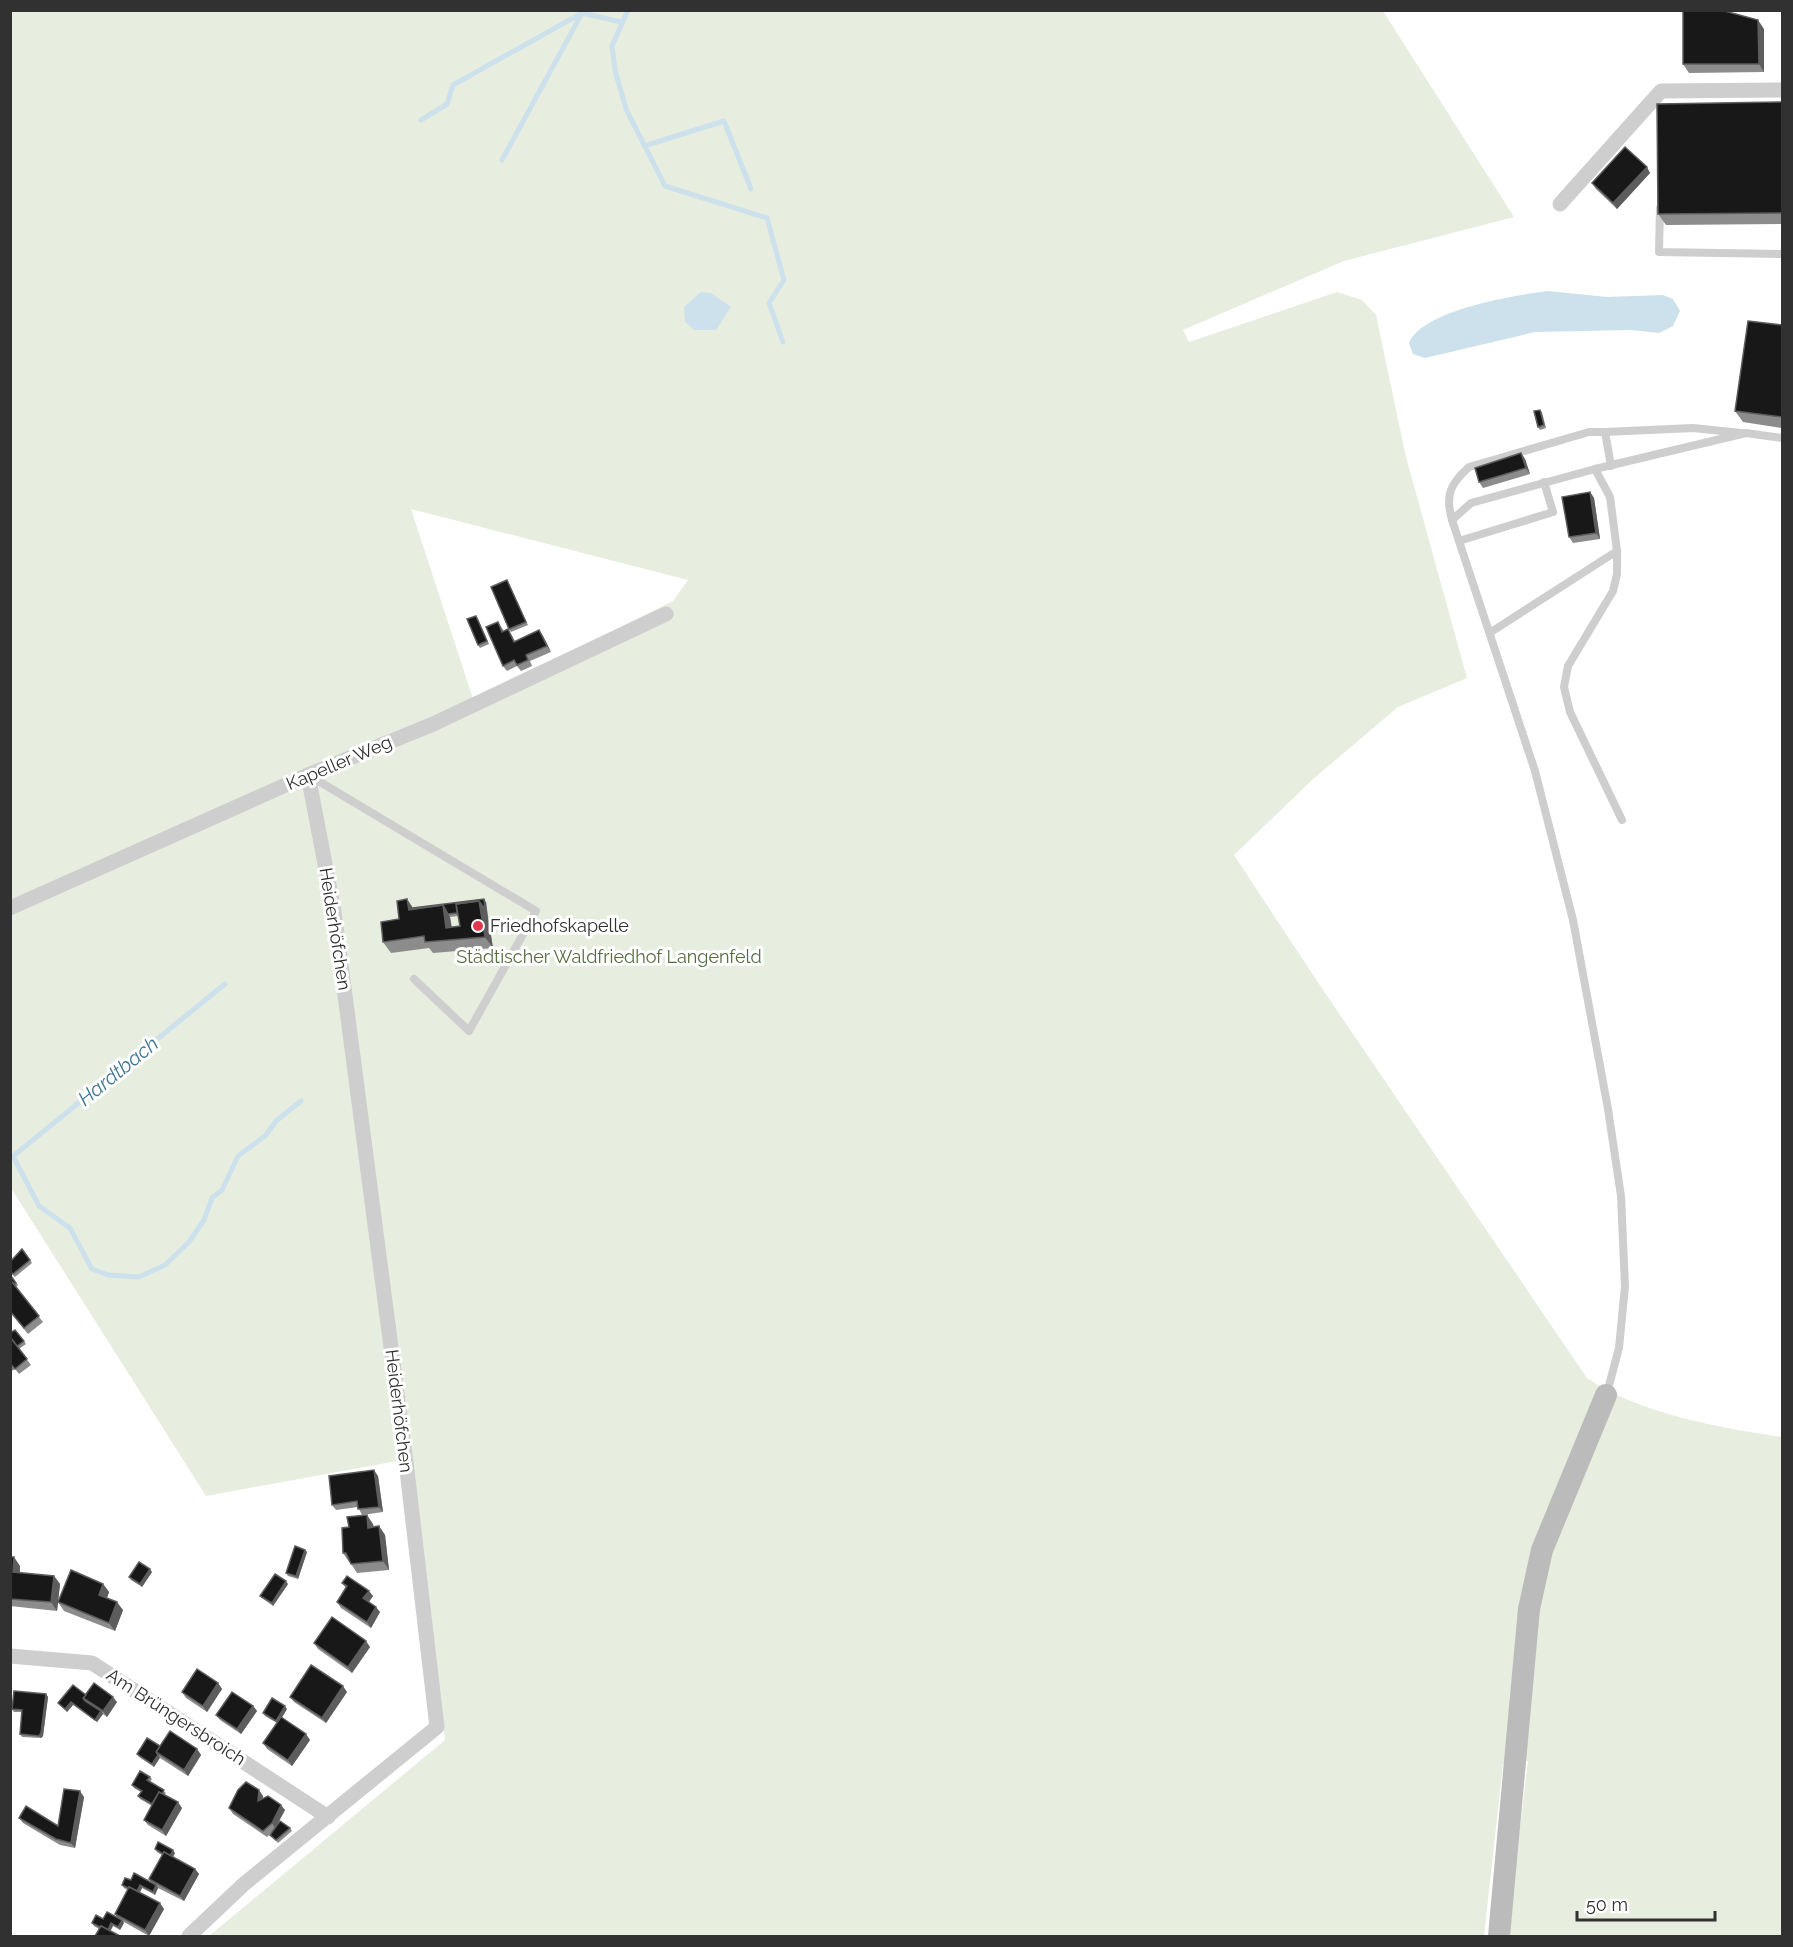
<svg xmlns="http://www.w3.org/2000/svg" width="1793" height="1947" font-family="Raleway,sans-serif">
	<rect width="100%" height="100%" fill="#fff"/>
	<path fill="#e7eddf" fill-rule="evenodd" d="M11,11H1383L1514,217L1344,261L1183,330L1189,342L1337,292L1362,300L1376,315L1406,457L1467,678L1398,707L1312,780L1234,855L1319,984L1587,1378C1640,1414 1720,1428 1782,1437V1936H1507L1528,1761L1503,1764L1484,1936H209L445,1740L408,1459L206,1496L11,1188ZM411,509L688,580L673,601L473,699Z"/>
	<g fill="#cce1ec">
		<path d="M1548,291L1607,297L1663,295L1673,299L1680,311L1673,326L1659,333L1631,330L1535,332L1425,358L1413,354L1409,343C1422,310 1515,295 1548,291Z"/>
		<polygon points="701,292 711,293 731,307 716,330 694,330 685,322 684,307"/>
	</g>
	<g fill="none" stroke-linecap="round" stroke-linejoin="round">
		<g stroke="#cce1ec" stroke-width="5">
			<polyline points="628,10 612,46 615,70 626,109 665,186 767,218 784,280 769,303 783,342"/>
			<polyline points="421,120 447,104 453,85 582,13 621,22"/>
			<polyline points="644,146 724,121 751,189"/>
			<polyline points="502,160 581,15"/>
			<polyline points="13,1156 39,1206 70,1228 92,1269 108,1275 139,1277 165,1265 189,1242 204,1220 212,1198 222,1190 238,1156 266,1135 276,1121 301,1101"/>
			<polyline points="12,1157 225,984"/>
		</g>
		<g stroke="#cecece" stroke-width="8">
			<polyline points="1660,208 1659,252 1782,254"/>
			<polyline points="1605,432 1693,428 1741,433"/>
			<polyline points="1595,469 1610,497 1617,551 1617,574 1613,591 1568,666 1564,687 1570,712 1622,820"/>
			<path d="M1452,520C1445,495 1450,484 1469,467L1589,432H1605L1611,466"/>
			<polyline points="1459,541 1553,512 1544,482"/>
			<polyline points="1491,632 1617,551"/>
			<polyline points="310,776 536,911 469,1031 414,979"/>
			<polyline points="1607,1393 1619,1348 1625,1286 1621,1196 1608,1109 1573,920 1535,771 1452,520 1471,503 1595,469 1746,433 1782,438"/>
		</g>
		<g stroke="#cecece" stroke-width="15">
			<polyline points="1560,204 1661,91 1782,90"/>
			<polyline points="10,908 308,775 431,725 666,614"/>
			<polyline points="10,1656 92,1663 328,1817"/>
			<polyline points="189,1936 244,1884 437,1727 406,1462 334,911 308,775"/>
		</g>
		<polyline stroke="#bbb" stroke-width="22" points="1499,1936 1529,1609 1542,1550 1606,1395"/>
	</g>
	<g fill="#8c8c8c" fill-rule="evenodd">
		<polygon points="1764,29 1764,72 1689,73 1683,64"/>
		<polygon points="1782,102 1782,224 1666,225 1658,214"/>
		<polygon points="1650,173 1617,209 1596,189 1592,183"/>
		<polygon points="1782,325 1782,428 1743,422 1735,411"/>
		<polygon points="1540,410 1542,412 1546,428 1540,430 1538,427"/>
		<polygon points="1521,453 1525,459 1530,474 1483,488 1479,482"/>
		<polygon points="1590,492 1594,498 1600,539 1573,543 1569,537"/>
		<polygon points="507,580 528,625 511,632 509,629"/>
		<polygon points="478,619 489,644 480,648 478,645"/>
		<polygon points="498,622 504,631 508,629 515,641 539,630 543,636 551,652 530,661 532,666 521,671 517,666 507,671 503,666"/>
		<path d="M486,902L493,948L433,953L429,948L391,953L383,942L399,919L413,908ZM458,916L460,926L452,927L450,917Z"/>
		<polygon points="22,1249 32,1263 15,1277 10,1272"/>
		<polygon points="11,1276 18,1285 16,1287 43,1322 28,1334 10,1312"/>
		<polygon points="15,1330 26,1344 19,1349 31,1365 19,1374 15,1369 10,1372 10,1333"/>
		<polygon points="378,1476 383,1512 362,1515 358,1507 336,1510 332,1505"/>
		<polygon points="373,1524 374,1527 379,1526 385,1535 389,1570 357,1573 350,1562 349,1562 343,1553"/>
		<polygon points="305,1550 307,1552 298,1579 288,1576 286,1573"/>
		<polygon points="10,1557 20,1566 20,1573 54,1576 60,1584 58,1601 103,1584 109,1592 107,1598 123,1610 115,1631 64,1611 58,1602 57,1611 10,1606"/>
		<polygon points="152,1572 142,1587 131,1580 129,1577"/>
		<polygon points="342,1583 373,1596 369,1602 380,1612 371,1628 341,1608 337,1602 346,1588"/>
		<polygon points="288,1584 273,1606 262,1598 260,1596"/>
		<polygon points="314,1643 370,1647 352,1673 318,1649"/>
		<polygon points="218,1683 222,1689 207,1712 186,1698 182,1692"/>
		<polygon points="347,1692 326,1723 294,1702 290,1697"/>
		<polygon points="46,1694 48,1697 43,1736 41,1738 22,1737 20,1734 22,1712 14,1712 12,1709"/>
		<polygon points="86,1695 117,1702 107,1717 103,1714 97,1722 73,1705 67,1712 58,1703"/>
		<polygon points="253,1706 257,1711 241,1734 220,1720 216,1715"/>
		<polygon points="287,1709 282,1717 310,1740 292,1766 267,1749 263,1743 277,1723 265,1716 263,1713"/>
		<polygon points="160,1746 197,1749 201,1755 188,1776 160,1758 154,1767 139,1757 137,1754"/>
		<polygon points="150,1777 152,1779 150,1782 166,1793 164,1795 182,1808 166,1836 148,1825 144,1820 152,1806 140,1799 138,1796 141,1792 134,1788 132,1785"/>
		<polygon points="263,1796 263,1799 285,1810 277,1825 290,1828 292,1831 278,1843 270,1835 272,1832 267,1837 233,1814 229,1808"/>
		<polygon points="84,1797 75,1848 60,1845 23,1823 19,1818 58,1826"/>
		<polygon points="155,1849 175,1853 173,1857 195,1869 199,1874 184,1901 158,1888 155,1895 142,1888 140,1893 164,1909 149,1936 124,1922 120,1930 113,1926 99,1929 94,1926 92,1923 103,1919 117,1917 115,1914 128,1890 124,1888 122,1885 131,1880 151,1882 149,1879 162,1855 157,1852"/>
	</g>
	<g fill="#5d5d5d">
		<polygon points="1758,20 1764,29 1764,72 1759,64"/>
		<polygon points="1647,167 1650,173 1617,209 1613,203"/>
		<polygon points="1521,453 1525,459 1530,474 1526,468"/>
		<polygon points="1590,492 1594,498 1600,539 1596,533"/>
		<polygon points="539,630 543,636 551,652 547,646"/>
		<polygon points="407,899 415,911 409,910"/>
		<polygon points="484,899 486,902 487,912 485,909"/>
		<polygon points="479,901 487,912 493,948 485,937"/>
		<polygon points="443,905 450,917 453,939 446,928"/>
		<polygon points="374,1470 378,1476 383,1512 379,1507"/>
		<polygon points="367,1515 373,1524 374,1536 368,1528"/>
		<polygon points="379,1526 385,1535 389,1570 383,1561"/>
		<polygon points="305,1550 307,1552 298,1579 296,1576"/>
		<polygon points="14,1557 20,1566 19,1581 13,1572"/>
		<polygon points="150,1569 152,1572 142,1587 140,1584"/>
		<polygon points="54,1576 60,1584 57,1611 51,1602"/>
		<polygon points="286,1581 288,1584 273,1606 272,1603"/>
		<polygon points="103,1584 109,1592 105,1603 99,1595"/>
		<polygon points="369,1591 373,1596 367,1604 363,1598"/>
		<polygon points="117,1602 123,1610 115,1631 109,1623"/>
		<polygon points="376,1607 380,1612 371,1628 367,1622"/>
		<polygon points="366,1641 370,1647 352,1673 348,1667"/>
		<polygon points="218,1683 222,1689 207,1712 203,1706"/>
		<polygon points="343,1686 347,1692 326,1723 322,1718"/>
		<polygon points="46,1694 48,1697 43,1736 41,1738 39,1736"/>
		<polygon points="113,1697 117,1702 107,1717 103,1711"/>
		<polygon points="71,1702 73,1705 67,1712 65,1709"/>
		<polygon points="253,1706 257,1711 241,1734 237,1729"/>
		<polygon points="285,1706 287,1709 278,1724 276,1721"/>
		<polygon points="101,1711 103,1714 97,1722 95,1720"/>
		<polygon points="306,1734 310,1740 292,1766 288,1760"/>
		<polygon points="197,1749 201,1755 188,1776 184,1770"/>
		<polygon points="158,1755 160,1757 154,1767 152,1764"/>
		<polygon points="259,1790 263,1796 262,1806 258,1801"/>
		<polygon points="80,1791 84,1797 75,1848 71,1843"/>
		<polygon points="178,1802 182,1808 166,1836 162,1830"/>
		<polygon points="281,1805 285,1810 275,1828 272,1823"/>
		<polygon points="173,1850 175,1853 171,1860 169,1857"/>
		<polygon points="195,1869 199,1874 184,1901 180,1896"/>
		<polygon points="140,1885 142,1888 138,1895 136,1893"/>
		<polygon points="156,1885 158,1888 155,1895 153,1892"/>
		<polygon points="160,1903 164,1909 149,1936 145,1930"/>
		<polygon points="122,1920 124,1923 120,1930 118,1927"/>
		<polygon points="111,1923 113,1926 109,1934 107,1931"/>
	</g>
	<g fill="#181818" stroke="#5d5d5d" stroke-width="1.5">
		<polygon points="1683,10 1721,10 1758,20 1759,64 1683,64"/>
		<polygon points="1782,102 1782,213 1658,214 1657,104"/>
		<polygon points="1625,147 1647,167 1613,203 1592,183"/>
		<polygon points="1748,321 1782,325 1782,417 1735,411"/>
		<polygon points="1540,410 1544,425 1538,427 1534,411"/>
		<polygon points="1521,453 1526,468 1479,482 1475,468"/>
		<polygon points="1590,492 1596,533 1569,537 1562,497"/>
		<polygon points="507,580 526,622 509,629 491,587"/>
		<polygon points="476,616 487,641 478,645 467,619"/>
		<polygon points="498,622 502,632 508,629 514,642 539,630 547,646 526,655 528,660 517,665 514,660 503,666 486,627"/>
		<polygon points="407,899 409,910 443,905 446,928 460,926 456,904 479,901 485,937 425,942 424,936 383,942 381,922 399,919 397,901"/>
		<polygon points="484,899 485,909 479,901 456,904 457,913 448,914 443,905 413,909 413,908"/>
		<polygon points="22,1249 30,1260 13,1274 10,1271 10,1262"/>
		<polygon points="11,1276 16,1283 14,1284 12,1282 10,1283"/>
		<polygon points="12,1282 39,1316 24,1328 10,1311 10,1283"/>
		<polygon points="15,1330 24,1341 17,1346 10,1337 10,1333"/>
		<polygon points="10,1337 27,1359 15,1369 10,1363"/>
		<polygon points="374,1470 379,1507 358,1509 357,1501 332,1505 329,1476"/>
		<polygon points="367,1515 368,1528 379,1526 383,1561 351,1564 346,1553 343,1553 342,1528 349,1527 347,1517"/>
		<polygon points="295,1546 305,1550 296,1576 286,1573"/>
		<polygon points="10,1557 14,1557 13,1572 54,1576 51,1602 10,1599"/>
		<polygon points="139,1562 150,1569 140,1584 129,1577"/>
		<polygon points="71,1570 103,1584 99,1595 117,1602 109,1623 58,1602"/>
		<polygon points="275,1574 286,1581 272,1603 260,1596"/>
		<polygon points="347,1576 369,1591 363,1598 376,1607 367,1622 337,1602 347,1586 342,1583"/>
		<polygon points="332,1617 366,1641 348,1667 314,1643"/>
		<polygon points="311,1665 343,1686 322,1718 290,1697"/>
		<polygon points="197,1669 218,1683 203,1706 182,1692"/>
		<polygon points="94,1683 113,1697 103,1711 83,1698"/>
		<polygon points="73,1685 86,1695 83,1698 85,1701 101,1711 95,1720 71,1702 65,1709 58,1703"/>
		<polygon points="14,1691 46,1694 41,1733 39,1736 20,1734 22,1710 12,1709"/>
		<polygon points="232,1692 253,1706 237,1729 216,1715"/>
		<polygon points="272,1698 285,1706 276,1721 263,1713"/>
		<polygon points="281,1717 306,1734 288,1760 263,1743"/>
		<polygon points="170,1731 197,1749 184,1770 156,1752"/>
		<polygon points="147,1738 160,1746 156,1752 158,1755 152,1764 137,1754"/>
		<polygon points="140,1771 150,1777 147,1780 164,1790 162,1794 159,1792 152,1804 138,1796 142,1791 132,1785"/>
		<polygon points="246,1782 259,1790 258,1801 268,1796 281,1805 272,1823 263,1831 229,1808 238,1790"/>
		<polygon points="64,1789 80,1791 71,1843 56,1839 19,1818 26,1806 58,1826"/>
		<polygon points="159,1792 178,1802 162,1830 144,1820"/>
		<polygon points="280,1821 290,1828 276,1840 270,1835"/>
		<polygon points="158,1842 173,1850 170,1856 164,1852 163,1854 155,1849"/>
		<polygon points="164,1852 195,1869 180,1896 149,1879"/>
		<polygon points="134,1873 156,1885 153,1892 140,1885 137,1891 129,1887 128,1888 122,1885 125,1878 131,1880"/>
		<polygon points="129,1887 160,1903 145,1930 115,1914"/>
		<polygon points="107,1912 122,1920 118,1927 111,1923 108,1930 101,1926 100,1927 92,1923 96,1915 103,1919"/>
		<polygon points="101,1926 120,1936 95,1936"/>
	</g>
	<circle fill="#e2384c" stroke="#fff" stroke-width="2" cx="478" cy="926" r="6"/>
	<g text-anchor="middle" stroke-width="6" stroke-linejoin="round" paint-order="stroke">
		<g font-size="18" fill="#313131" stroke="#fff">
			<text transform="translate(339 763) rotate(-23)" y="6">Kapeller Weg</text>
			<text transform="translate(335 929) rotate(81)" y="6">Heiderhöfchen</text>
			<text transform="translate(399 1411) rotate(83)" y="6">Heiderhöfchen</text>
			<text transform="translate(176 1717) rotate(33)" y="6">Am Brüngersbroich</text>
		</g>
		<g font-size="18" fill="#313131" stroke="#fff" text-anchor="start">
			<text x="490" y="932">Friedhofskapelle</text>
		</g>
		<g font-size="18" fill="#566c3e" stroke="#fff">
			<text x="609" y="963">Städtischer Waldfriedhof Langenfeld</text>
		</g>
		<g font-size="20" font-style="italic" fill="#3f7692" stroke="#fff">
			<text transform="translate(118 1071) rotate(-39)" y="7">Hardtbach</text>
		</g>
	</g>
	<rect width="1793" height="1947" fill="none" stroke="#313131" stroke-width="24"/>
	<path d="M1577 1911v9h138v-9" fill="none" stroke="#313131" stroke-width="3"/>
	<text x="1586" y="1911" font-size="18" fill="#313131" stroke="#ffffff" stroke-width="4.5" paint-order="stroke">50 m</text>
</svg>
